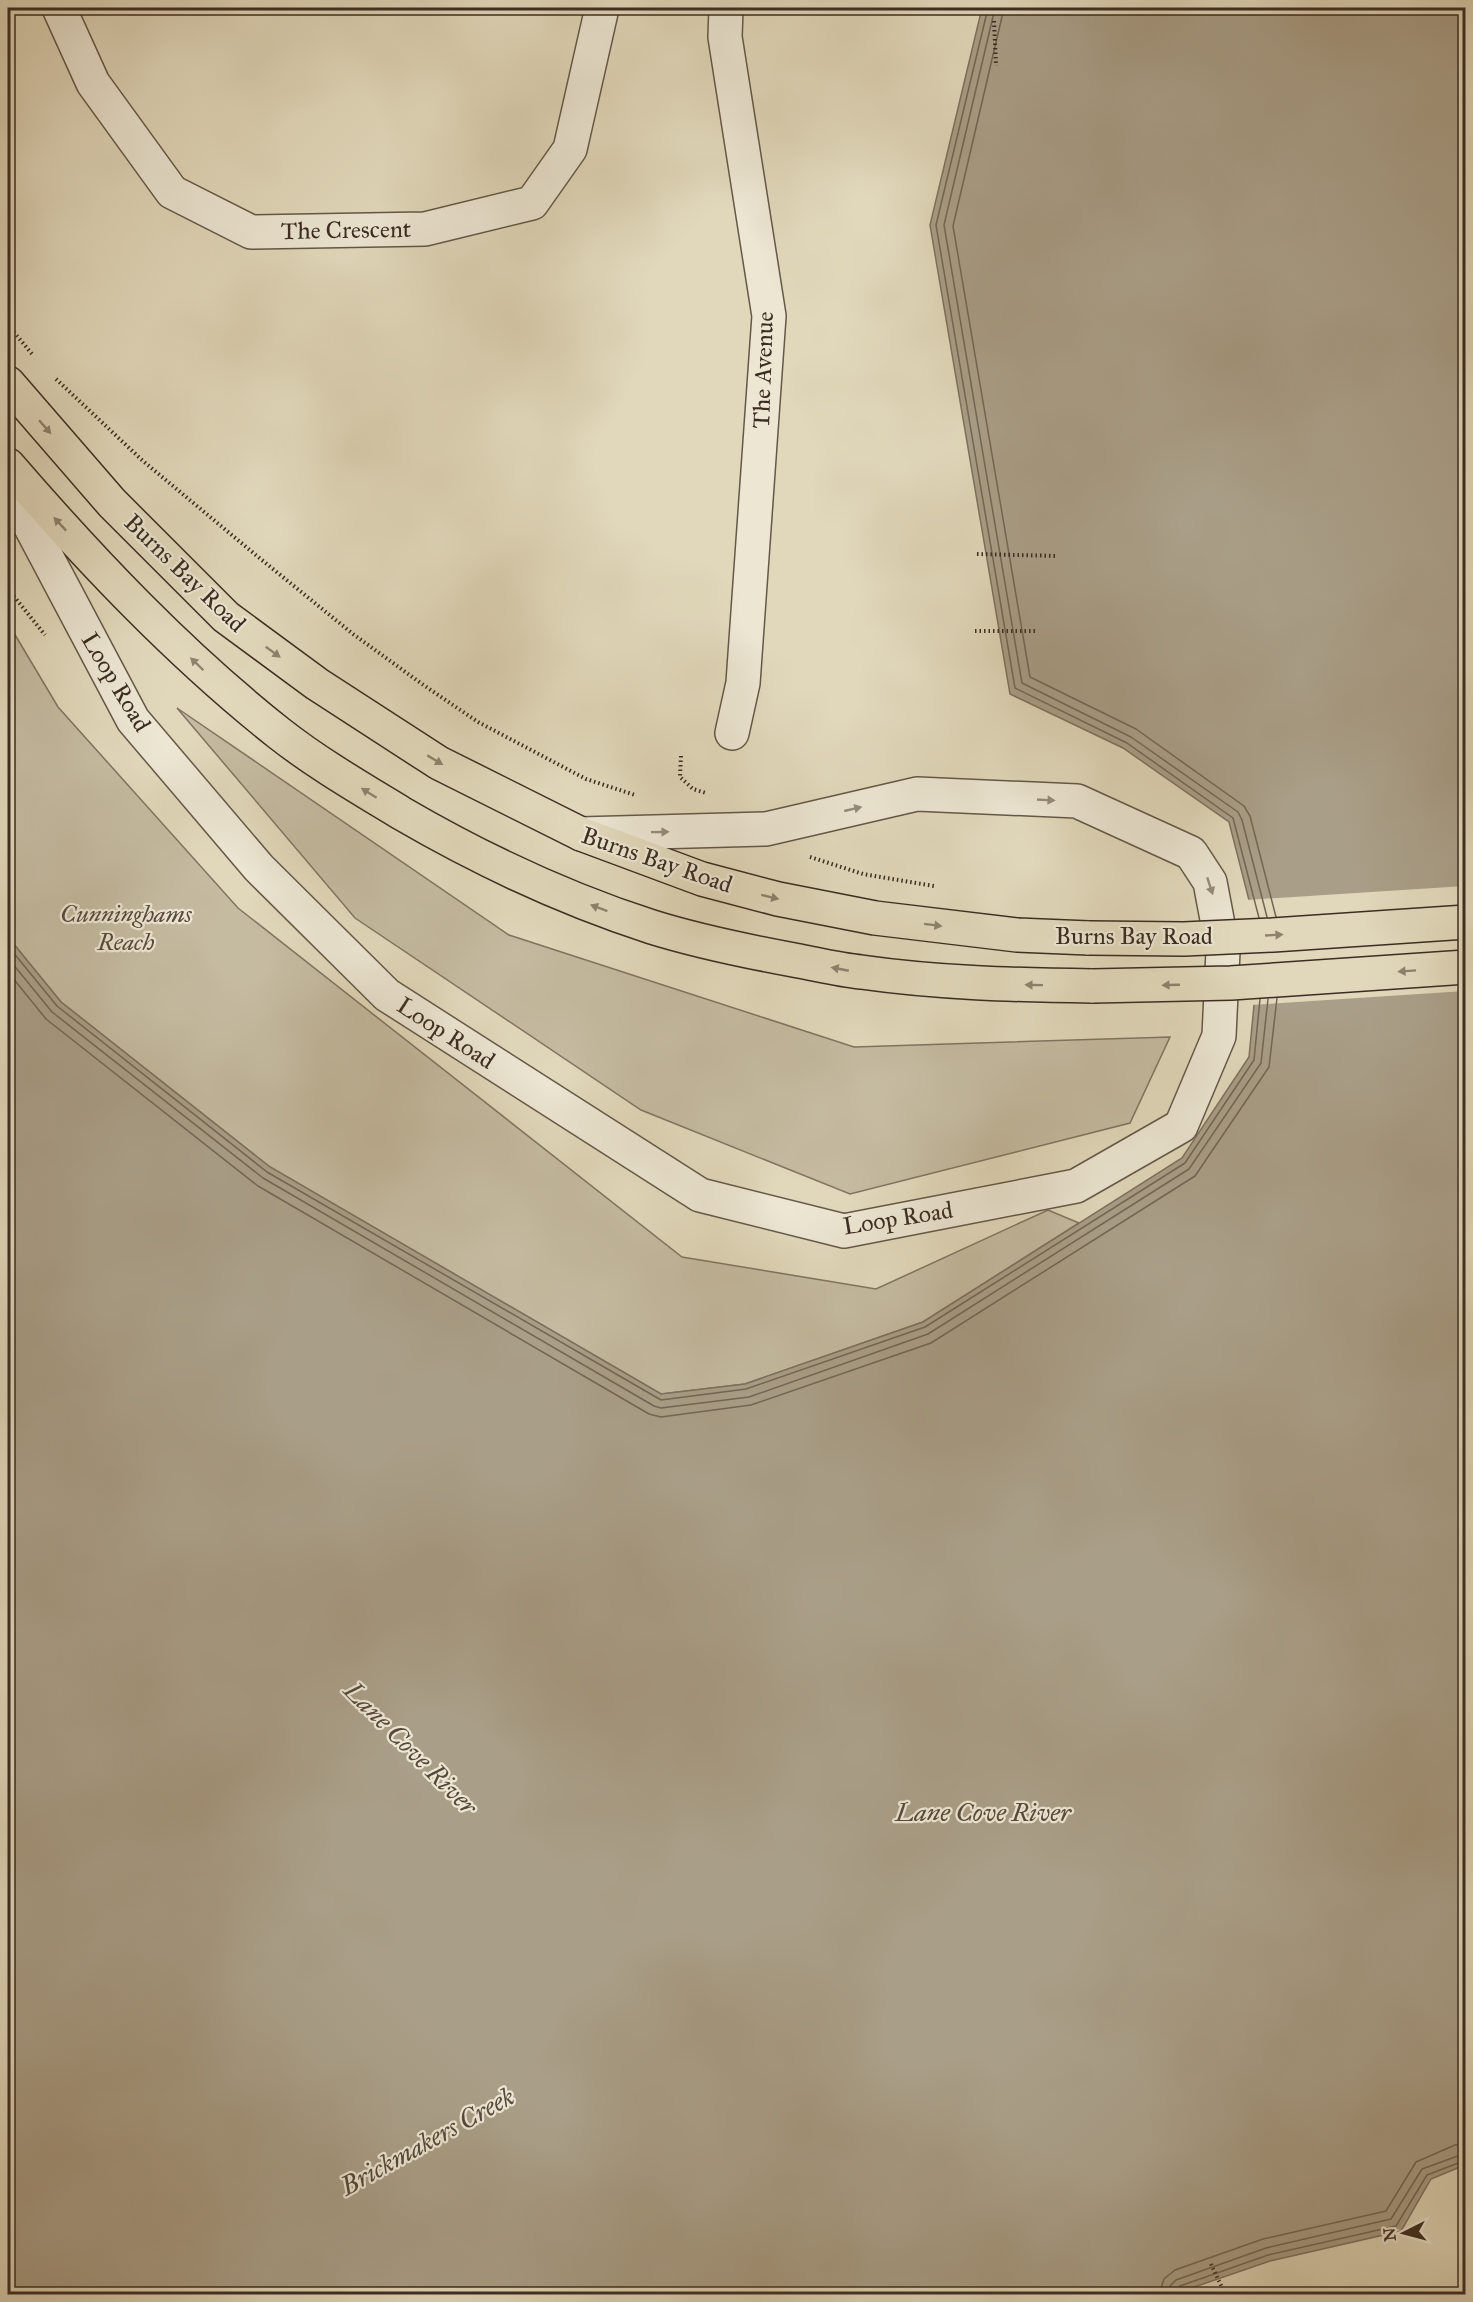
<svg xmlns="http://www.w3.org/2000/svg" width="1473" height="2302" font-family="'IM FELL Great Primer',serif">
	<rect width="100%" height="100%" fill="#e1d8bb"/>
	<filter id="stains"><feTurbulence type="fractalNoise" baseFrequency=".00333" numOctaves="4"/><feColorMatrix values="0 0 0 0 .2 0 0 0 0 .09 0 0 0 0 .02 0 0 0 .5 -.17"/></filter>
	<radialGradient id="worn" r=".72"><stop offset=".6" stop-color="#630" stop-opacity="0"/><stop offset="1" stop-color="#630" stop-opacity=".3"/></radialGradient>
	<g fill="#c5bba1" stroke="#807462" stroke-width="1.5">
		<polygon points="8,623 58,707 238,908 682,1257 876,1289 1048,1210 1079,1223 923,1322 745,1384 661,1394 270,1167 61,1002 8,937"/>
		<polygon points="177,708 509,935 854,1047 1170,1037 1130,1123 850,1194 641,1110 355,918"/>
	</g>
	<polygon fill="#a99e87" stroke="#7d715f" stroke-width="1.5" points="982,8 1465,8 1465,2165 1431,2179 1401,2231 1270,2261 1174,2294 8,2294 8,937 61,1002 270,1167 661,1394 745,1384 923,1322 1182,1158 1249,1057 1260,943 1229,822 1123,748 1010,694 930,225"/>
	<polygon fill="#e1d8bb" points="1465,886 1465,991 1251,1005 1257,943 1245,900"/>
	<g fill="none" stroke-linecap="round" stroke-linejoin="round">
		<g stroke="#726654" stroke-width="1.5">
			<polyline points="988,8 936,225 1015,688 1127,743 1233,818 1259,918"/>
			<polyline points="995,8 944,225 1022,683 1131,737 1238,812 1242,820 1267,917"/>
			<polyline points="1004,8 953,226 1030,677 1136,729 1244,806 1250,816 1276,917"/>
			<polyline points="8,946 57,1006 267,1172 661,1400 746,1389 925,1327 1185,1163 1254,1060 1260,999"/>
			<polyline points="8,958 52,1012 263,1178 654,1406 661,1408 749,1397 928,1334 1189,1169 1261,1063 1268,999"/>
			<polyline points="8,972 46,1019 258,1186 649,1414 661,1417 751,1405 931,1343 1195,1176 1269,1067 1277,998"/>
			<polyline points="1159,2294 1164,2279 1175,2270 1263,2239 1386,2211 1416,2162 1455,2145 1466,2143"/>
			<polyline points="1168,2294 1170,2286 1176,2280 1266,2248 1391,2219 1422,2169 1466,2153"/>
			<polyline points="1176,2294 1177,2289 1180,2286 1268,2255 1396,2226 1427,2175 1466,2160"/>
		</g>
		<defs>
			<g id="minor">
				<polyline points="59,8 93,83 172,192 251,232 425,229 532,203 570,149 602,8"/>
				<polyline points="726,8 725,37 769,316 743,683 732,733"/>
				<polyline points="8,484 133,720 259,868 387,995 700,1195 844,1231 1076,1186 1181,1126 1219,1036 1223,951 1210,882 1191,853 1077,801 917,794 766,829 581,834"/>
			</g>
			<g id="primary">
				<polyline points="8,383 112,503 226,617 317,684 439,763 581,834 702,879 778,899 875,918 1017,935 1089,938"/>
				<path d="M8,465C91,561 180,655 280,734C317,763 360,788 401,813C480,859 565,899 652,927C700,942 750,952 799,961C820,965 840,970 861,972C938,983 1015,985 1093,986"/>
			</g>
		</defs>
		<use href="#minor" stroke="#645848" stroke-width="36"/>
		<use href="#primary" stroke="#3b2d22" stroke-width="36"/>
		<g stroke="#3b2d22" stroke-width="4" stroke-dasharray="1.5 3" stroke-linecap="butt">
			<polyline points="994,21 996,66"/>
			<polyline points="8,325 32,354"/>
			<polyline points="56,379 143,461 257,556 353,634 422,684 478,722 586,779 635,795"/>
			<polyline points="977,554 1057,556"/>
			<polyline points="8,589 45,635"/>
			<polyline points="975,631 1035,631"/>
			<polyline points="681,756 680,777 693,789 706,793"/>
			<polyline points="810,857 863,874 934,886"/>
			<polyline points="1211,2264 1225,2294"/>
		</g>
		<use href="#minor" stroke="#ece6d3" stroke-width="33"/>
		<use href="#primary" stroke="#e1d8bb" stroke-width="33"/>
		<defs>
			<g id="primary-bridge">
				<polyline points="1089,938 1184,939 1273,935 1466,922"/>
				<polyline points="1093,986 1231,983 1466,967"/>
			</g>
		</defs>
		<use href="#primary-bridge" stroke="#3b2d22" stroke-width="36" stroke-linecap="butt"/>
		<use href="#primary-bridge" stroke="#e1d8bb" stroke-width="33"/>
	</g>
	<defs><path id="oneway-solid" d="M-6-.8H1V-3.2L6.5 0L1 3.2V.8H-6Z" transform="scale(1.5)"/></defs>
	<g fill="#8e826e">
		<use href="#oneway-solid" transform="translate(45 427) rotate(49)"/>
		<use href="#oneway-solid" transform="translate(60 524) rotate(-133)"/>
		<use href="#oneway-solid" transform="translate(273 652) rotate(36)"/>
		<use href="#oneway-solid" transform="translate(197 664) rotate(-136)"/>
		<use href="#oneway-solid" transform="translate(435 760) rotate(31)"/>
		<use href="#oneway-solid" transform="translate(369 793) rotate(-148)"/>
		<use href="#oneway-solid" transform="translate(770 897) rotate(14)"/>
		<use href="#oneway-solid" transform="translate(599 908) rotate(-159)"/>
		<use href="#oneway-solid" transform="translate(933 925) rotate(7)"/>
		<use href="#oneway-solid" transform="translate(1274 935) rotate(-3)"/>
		<use href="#oneway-solid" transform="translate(840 969) rotate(-169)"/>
		<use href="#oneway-solid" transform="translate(1407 971) rotate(176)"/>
		<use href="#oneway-solid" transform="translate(1034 985) rotate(-179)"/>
		<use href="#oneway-solid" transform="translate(1171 985) rotate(178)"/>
	</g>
	<g fill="#948a7a">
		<use href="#oneway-solid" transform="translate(1046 800) rotate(3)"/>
		<use href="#oneway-solid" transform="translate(853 809) rotate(-13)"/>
		<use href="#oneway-solid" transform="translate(660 832) rotate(-1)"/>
		<use href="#oneway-solid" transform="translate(1210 886) rotate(72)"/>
	</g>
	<g text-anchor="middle" stroke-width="4.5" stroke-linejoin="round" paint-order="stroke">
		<g font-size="24" fill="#3b2d22" stroke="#ece6d3">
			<text transform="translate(346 230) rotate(-1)" y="8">The Crescent</text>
			<text transform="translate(763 370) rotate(-88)" y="8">The Avenue</text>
			<text transform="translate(185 573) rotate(44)" y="8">Burns Bay Road</text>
			<text transform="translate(116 682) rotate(59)" y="8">Loop Road</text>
			<text transform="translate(657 860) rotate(19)" y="8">Burns Bay Road</text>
			<text x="1134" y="944">Burns Bay Road</text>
			<text transform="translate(446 1033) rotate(33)" y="8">Loop Road</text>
			<text transform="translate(898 1218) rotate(-9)" y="8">Loop Road</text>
		</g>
		<g font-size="24" font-style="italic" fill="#57493b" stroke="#ece6d3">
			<text x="126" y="922">Cunninghams<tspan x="126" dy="28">Reach</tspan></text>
		</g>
		<g font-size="26" font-style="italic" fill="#56493b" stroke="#ece6d3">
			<text transform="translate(411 1748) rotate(45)" y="9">Lane Cove River</text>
			<text x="983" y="1821">Lane Cove River</text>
			<text transform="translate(427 2141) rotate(-29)" y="9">Brickmakers Creek</text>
		</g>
	</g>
	<rect width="1473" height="2302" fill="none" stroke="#e1d8bb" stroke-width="30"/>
	<rect x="9" y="9" width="1455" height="2284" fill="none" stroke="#3b2d22" stroke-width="3"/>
	<rect x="15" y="15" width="1443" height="2272" fill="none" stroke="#3b2d22" stroke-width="1.5"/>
	<g transform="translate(1404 2233) rotate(264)" stroke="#ece6d3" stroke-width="4.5" paint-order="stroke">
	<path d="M0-4.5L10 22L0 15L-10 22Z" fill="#3b2d22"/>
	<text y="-9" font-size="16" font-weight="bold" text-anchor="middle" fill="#3b2d22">N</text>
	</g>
	<rect width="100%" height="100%" filter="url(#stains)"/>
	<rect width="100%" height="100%" fill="url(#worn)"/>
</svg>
